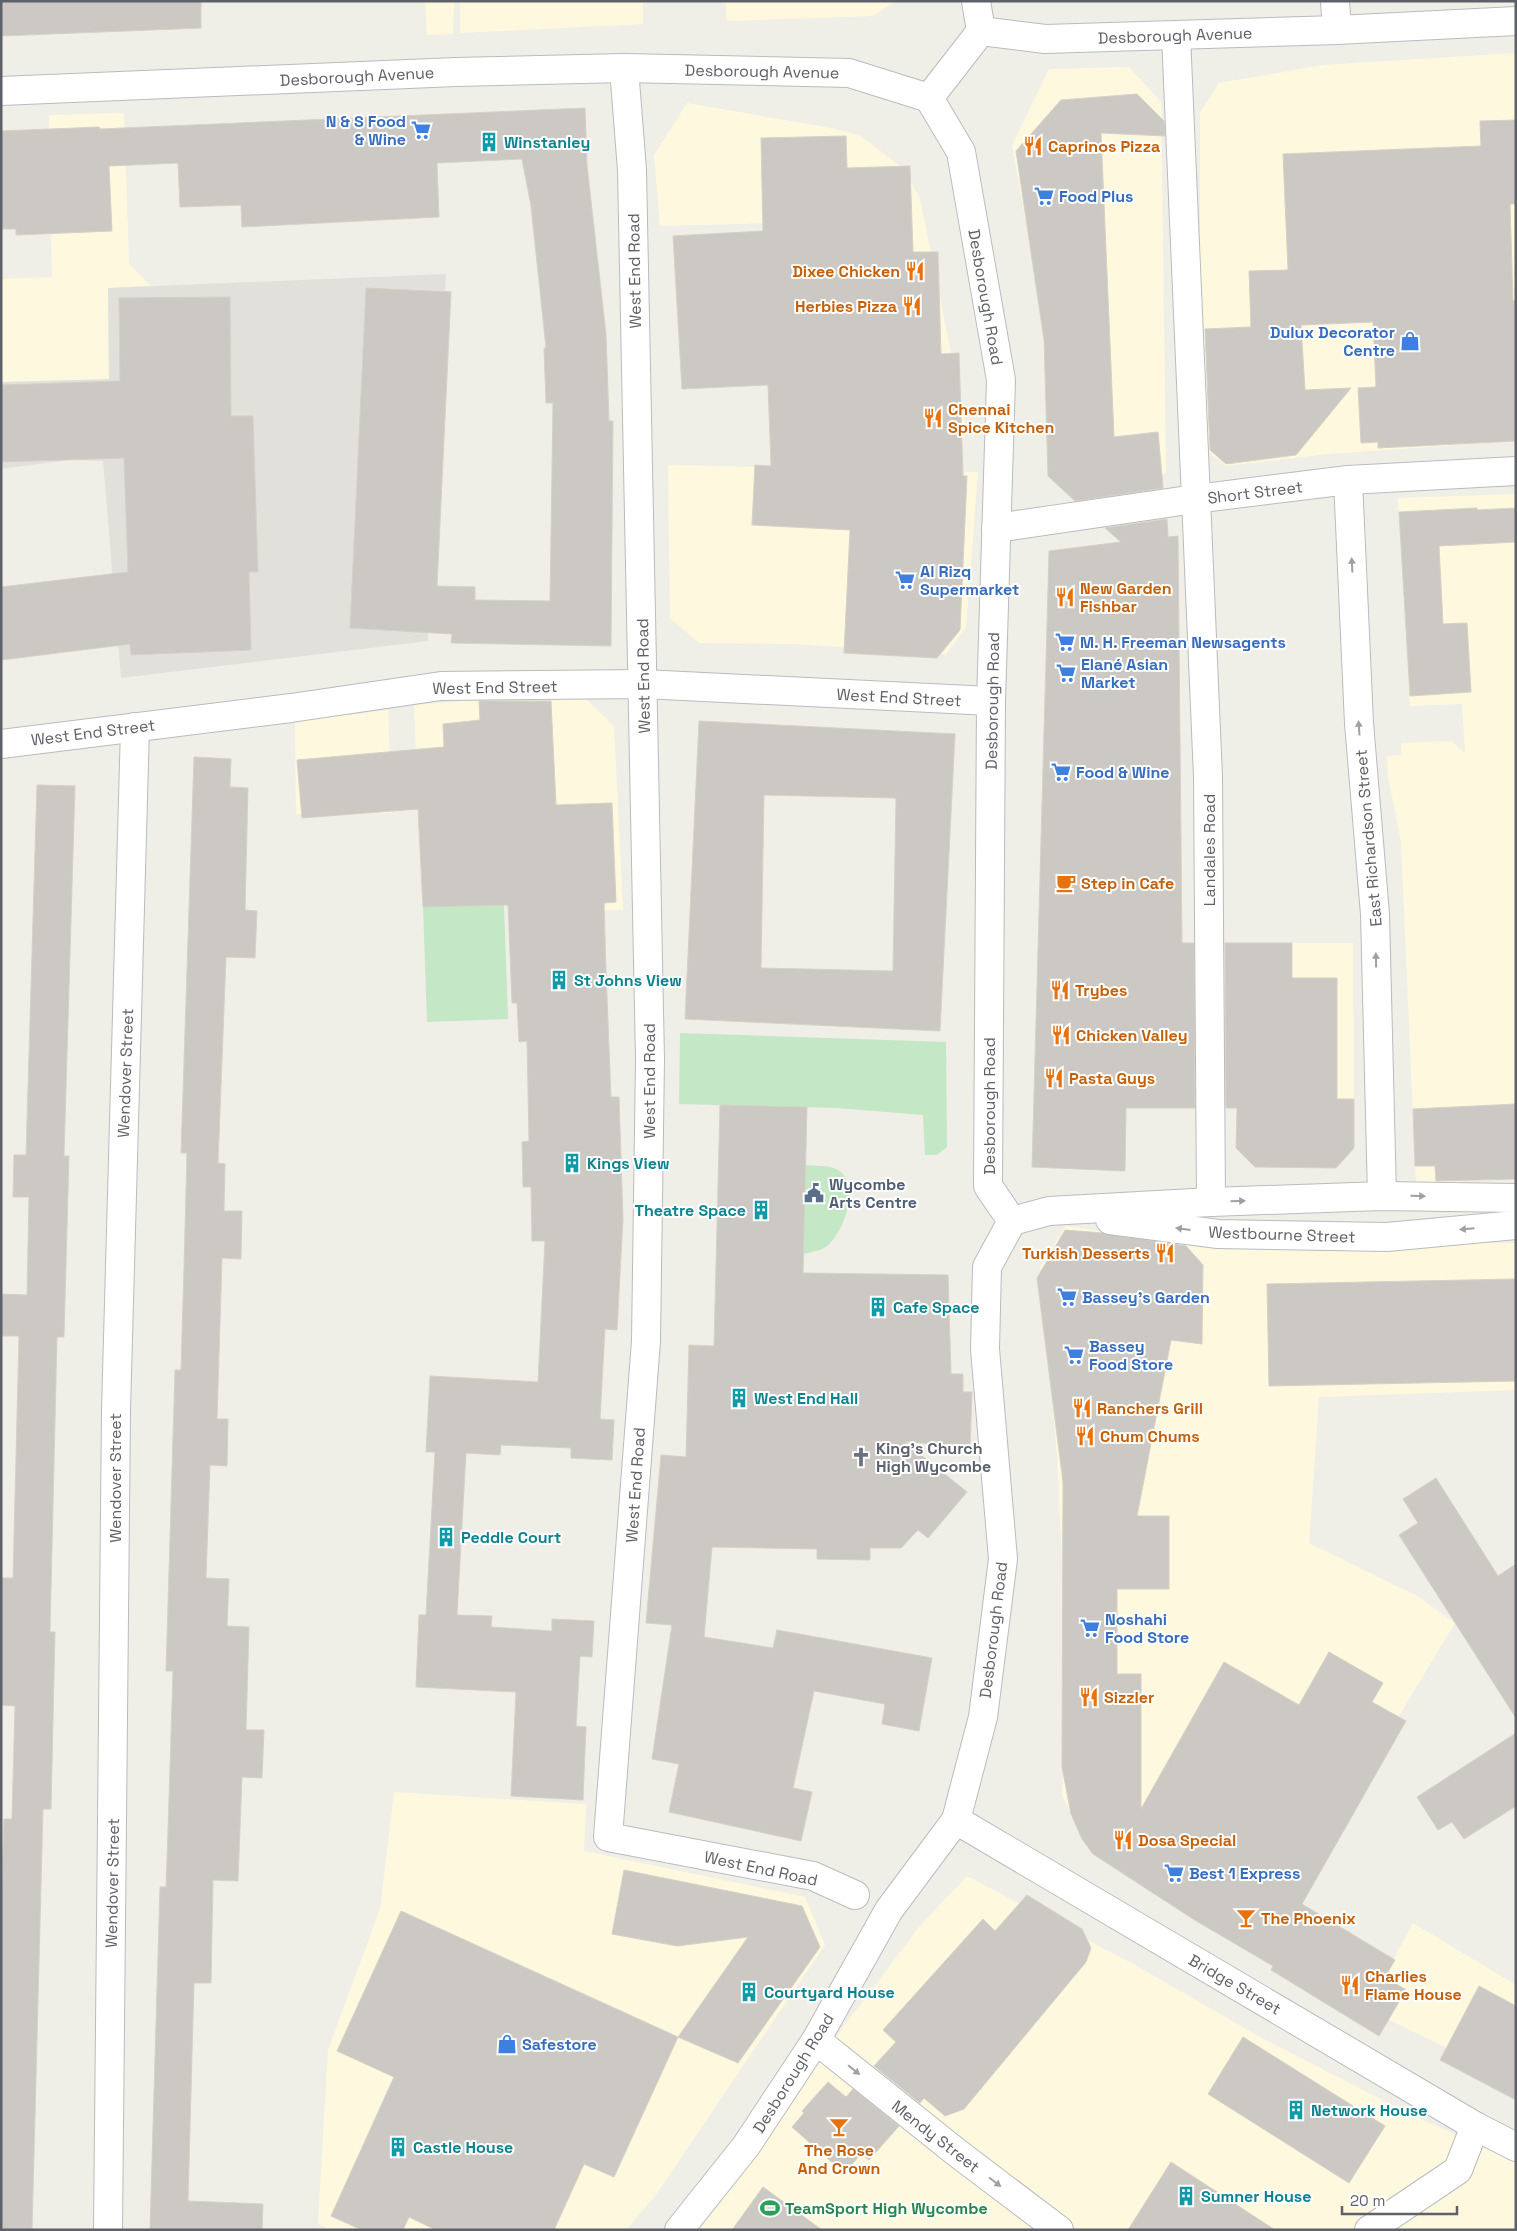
<svg xmlns="http://www.w3.org/2000/svg" width="1517" height="2231" font-family="'Space Grotesk',sans-serif">
	<rect width="100%" height="100%" fill="#f0efe7"/>
	<g fill="#fef9de">
		<polygon points="425,1 454,1 453,34 427,35"/>
		<polygon points="460,1 643,1 643,24 460,33"/>
		<polygon points="726,1 896,1 873,16 727,21"/>
		<polygon points="1516,53 1516,441 1328,454 1226,466 1205,449 1200,273 1200,113 1219,83 1323,65"/>
		<polygon points="1129,67 1161,102 1166,473 1075,494 1048,472 1042,311 1012,145 1049,69"/>
		<polygon points="687,103 826,127 859,135 904,169 920,199 967,433 960,442 961,472 978,472 966,627 946,654 795,644 699,643 670,618 668,465 770,467 770,223 660,226 654,155"/>
		<polygon points="124,113 129,264 151,286 108,288 109,380 1,382 1,279 52,277 49,115"/>
		<polygon points="1516,494 1516,1179 1416,1183 1401,842 1388,776 1387,756 1401,755 1401,743 1451,741 1465,753 1462,704 1410,706 1398,498"/>
		<polygon points="583,696 614,726 623,910 516,912 515,905 423,907 414,705 479,700"/>
		<polygon points="388,710 392,813 296,814 295,721"/>
		<polygon points="1235,943 1353,943 1354,1148 1336,1168 1255,1167 1236,1148"/>
		<polygon points="1066,1226 1181,1243 1516,1243 1516,1390 1319,1397 1309,1543 1417,1596 1455,1623 1386,1737 1083,1839 1062,1795 1068,1689 1057,1454 1040,1267"/>
		<polygon points="394,1792 586,1804 584,1851 805,1897 825,1945 655,2196 626,2230 331,2230 318,2224 328,2050 380,1909"/>
		<polygon points="967,1876 1135,1965 1260,2037 1402,2110 1516,2163 1516,2230 690,2230 919,1927"/>
		<polygon points="1413,1923 1516,1985 1516,2081 1362,2007 1387,1971"/>
	</g>
	<polygon fill="#e2e0db" points="446,274 428,641 121,678 103,461 70,460 1,469 1,382 109,379 108,288"/>
	<g fill="#c4e7c6">
		<polygon points="504,905 508,1019 427,1022 423,907"/>
		<polygon points="680,1033 946,1042 947,1147 937,1155 925,1155 923,1115 837,1108 679,1104"/>
		<path d="M805,1165C815,1166 827,1165 836,1169C863,1182 844,1233 826,1247C820,1251 810,1252 804,1254Z"/>
	</g>
	<g fill="#ccc9c4" stroke="#d5d1c5" fill-rule="evenodd">
		<polygon points="1,1 201,1 201,28 1,36"/>
		<polygon points="1137,94 1164,121 1165,136 1101,133 1114,437 1158,432 1163,488 1075,501 1048,476 1044,340 1016,151 1061,100"/>
		<polygon points="585,108 587,165 606,334 609,421 613,421 611,646 451,643 452,634 350,628 366,288 451,292 437,586 475,587 475,600 550,601 553,403 546,403 544,348 546,348 531,206 522,159 437,163 439,217 242,227 241,205 180,207 178,163 109,166 112,231 16,235 16,229 1,229 1,131 99,127 100,129"/>
		<polygon points="1516,120 1516,204 1510,204 1513,301 1516,300 1516,441 1378,448 1378,442 1361,443 1358,388 1376,387 1373,322 1301,325 1305,390 1351,388 1296,455 1226,464 1210,450 1205,329 1251,327 1249,271 1288,270 1283,154 1481,146 1480,121"/>
		<polygon points="846,136 847,168 910,166 913,252 938,252 941,354 959,353 963,476 967,476 960,630 937,658 844,653 850,530 752,525 755,465 771,466 768,385 682,389 673,236 763,231 761,138"/>
		<polygon points="230,297 231,416 253,416 258,572 249,572 251,650 131,655 130,644 1,660 1,587 128,572 124,458 1,462 1,385 120,381 119,298"/>
		<polygon points="1477,508 1477,510 1516,508 1516,542 1439,546 1443,624 1467,623 1471,692 1410,696 1399,512"/>
		<polygon points="1167,519 1168,537 1178,536 1182,943 1194,943 1195,1108 1126,1108 1125,1171 1032,1167 1049,551 1121,542 1105,528"/>
		<polygon points="479,701 551,701 556,805 612,803 616,902 604,903 606,971 611,1097 619,1097 623,1220 617,1330 605,1329 600,1419 614,1420 612,1460 571,1458 571,1448 501,1445 500,1455 466,1453 457,1615 492,1616 491,1627 552,1631 552,1619 594,1621 592,1657 580,1656 576,1726 586,1727 583,1800 511,1796 516,1692 416,1687 419,1615 426,1615 435,1452 426,1452 430,1376 538,1382 545,1241 532,1241 531,1187 523,1187 522,1142 529,1141 527,1041 519,1042 517,1003 512,1003 508,905 423,907 418,809 302,818 297,760 444,747 443,724 480,720"/>
		<path d="M699,721L955,734L940,1031L685,1019ZM764,795L896,798L893,971L761,968Z"/>
		<polygon points="194,757 231,759 230,787 248,788 245,910 257,911 255,958 226,957 218,1163 225,1164 224,1211 242,1211 241,1259 222,1258 217,1419 228,1419 227,1466 210,1465 206,1578 229,1579 227,1626 249,1627 246,1730 264,1730 262,1778 242,1777 238,1881 213,1880 211,1983 194,1983 188,2201 263,2204 262,2230 150,2230 160,1887 166,1887 168,1831 173,1671 166,1671 175,1370 181,1370 184,1267 187,1153 181,1153"/>
		<polygon points="37,785 75,786 64,1156 69,1156 64,1337 57,1337 50,1632 55,1632 51,1809 43,1809 32,2230 1,2230 1,1912 4,1819 12,1819 15,1706 1,1705 1,1578 13,1578 19,1336 1,1336 1,1294 27,1295 29,1197 13,1197 14,1155 26,1155"/>
		<polygon points="1225,943 1292,943 1292,978 1337,978 1337,1099 1354,1099 1354,1148 1336,1168 1255,1167 1236,1148 1237,1108 1226,1108"/>
		<polygon points="1516,1104 1516,1179 1436,1181 1435,1166 1415,1166 1413,1109"/>
		<polygon points="720,1105 807,1107 803,1273 948,1275 951,1374 963,1374 963,1392 972,1392 970,1446 905,1442 967,1492 928,1538 918,1530 901,1548 870,1548 870,1560 817,1559 817,1549 712,1547 704,1637 773,1648 777,1630 932,1658 919,1731 882,1724 885,1704 814,1691 793,1788 812,1792 801,1841 669,1812 679,1764 652,1759 672,1625 646,1623 661,1455 686,1457 689,1345 714,1346"/>
		<polygon points="1065,1230 1102,1233 1186,1246 1203,1265 1202,1344 1171,1340 1137,1516 1169,1516 1169,1589 1117,1589 1117,1674 1141,1674 1141,1809 1224,1662 1299,1705 1329,1652 1383,1683 1372,1702 1406,1721 1302,1904 1395,1960 1385,1977 1406,1990 1379,2036 1271,1970 1273,1966 1193,1919 1093,1854 1082,1839 1071,1814 1062,1767 1063,1482 1037,1278"/>
		<polygon points="1516,1279 1516,1381 1269,1386 1267,1284"/>
		<polygon points="1436,1478 1498,1576 1516,1564 1516,1718 1399,1535 1418,1523 1403,1499"/>
		<polygon points="1516,1733 1516,1806 1464,1839 1452,1822 1438,1830 1417,1797"/>
		<polygon points="624,1870 802,1906 820,1947 738,2063 678,2037 748,1937 677,1946 612,1934"/>
		<polygon points="1027,1895 1082,1929 1091,1948 1086,1962 964,2109 945,2116 924,2098 920,2103 874,2066 896,2042 883,2030 983,1919 995,1931"/>
		<polygon points="401,1911 678,2037 614,2177 584,2164 554,2230 436,2230 409,2217 403,2230 362,2230 331,2216 394,2077 337,2051"/>
		<polygon points="1479,1986 1516,2006 1516,2100 1440,2060"/>
		<polygon points="1243,2037 1385,2126 1349,2183 1208,2094"/>
		<polygon points="828,2082 846,2097 853,2089 899,2126 869,2160 861,2154 844,2173 792,2127 804,2113 802,2111"/>
		<polygon points="1171,2162 1275,2230 1128,2230"/>
		<polygon points="763,2187 822,2230 732,2230"/>
	</g>
	<g fill="none" stroke-linecap="round" stroke-linejoin="round">
		<defs>
			<g id="minor">
				<polyline points="976,1 981,31"/>
				<polyline points="1335,1 1337,30"/>
				<polyline points="981,31 1045,39 1337,30 1516,21"/>
				<polyline points="1176,35 1208,777 1211,1202"/>
				<polyline points="624,68 632,170 650,1059 646,1341 608,1837 813,1876 855,1895"/>
				<polyline points="1,91 456,72 624,68 849,73 929,98"/>
				<polyline points="929,98 981,31"/>
				<polyline points="1348,480 1359,723 1375,914 1382,1196"/>
				<polyline points="996,528 1195,499 1348,480 1516,471"/>
				<polyline points="1,744 291,708 441,686 643,684 991,701"/>
				<polyline points="1110,1220 1218,1234 1387,1237 1516,1225"/>
				<polyline points="1012,1221 1049,1211 1211,1202 1382,1196 1516,1198"/>
				<polyline points="956,1820 1475,2126 1516,2147"/>
				<polyline points="816,2040 956,2152 1059,2230"/>
				<polyline points="108,2230 116,1410 135,727"/>
				<polyline points="679,2230 746,2146 816,2040 889,1910 956,1820 983,1717 1003,1559 985,1349 987,1267 1012,1221 988,1186 991,701 1001,380 961,152 929,98"/>
				<polyline points="1369,2230 1458,2170 1475,2126"/>
			</g>
		</defs>
		<use href="#minor" stroke="#b9bbc0" stroke-width="30"/>
		<use href="#minor" stroke="#fff" stroke-width="28"/>
	</g>
	<defs><path id="oneway-solid" d="M-6-.8H1V-3.2L6.5 0L1 3.2V.8H-6Z" transform="scale(1.25)"/></defs>
	<g fill="#9ea0a4">
		<use href="#oneway-solid" transform="translate(1352 565) rotate(-93)"/>
		<use href="#oneway-solid" transform="translate(1359 728) rotate(-94)"/>
		<use href="#oneway-solid" transform="translate(1376 960) rotate(-91)"/>
		<use href="#oneway-solid" transform="translate(1418 1196) rotate(1)"/>
		<use href="#oneway-solid" transform="translate(1238 1201) rotate(-2)"/>
		<use href="#oneway-solid" transform="translate(1183 1229) rotate(-172)"/>
		<use href="#oneway-solid" transform="translate(1467 1229) rotate(175)"/>
		<use href="#oneway-solid" transform="translate(854 2070) rotate(39)"/>
		<use href="#oneway-solid" transform="translate(995 2182) rotate(37)"/>
	</g>
	<defs>
		<symbol id="supermarket-bare" viewBox="-9 -9 18 18"><path d="M-6-5.5h2.5l.6 2H6L4.5 2H-2.5L-4.4-4H-6ZM-1.5 3.2a1.3 1.3 0 1 0 .1 0ZM3 3.2a1.3 1.3 0 1 0 .1 0Z" fill="#3f7fe0" stroke="#fff" stroke-width="2.5" paint-order="stroke"/></symbol>
		<symbol id="building-bare" viewBox="-9 -9 18 18"><path d="M-4-6H4V6H1V3H-1V6H-4ZM-2.5-4.3h1.7v1.8h-1.7ZM.8-4.3h1.7v1.8H.8ZM-2.5-1h1.7V.8h-1.7ZM.8-1h1.7V.8H.8Z" fill="#0f9aa8" stroke="#fff" stroke-width="2.5" paint-order="stroke"/></symbol>
		<symbol id="restaurant-bare" viewBox="-9 -9 18 18"><path d="M-5-6h1v4h1v-4h1v4h1v-4h1v5L-1.5 .5V6h-2V.5L-5-1ZM5-6V6H3V1.5H1.5Q1.5-4 5-6Z" fill="#e8710a" stroke="#fff" stroke-width="2.5" paint-order="stroke"/></symbol>
		<symbol id="shop-bare" viewBox="-9 -9 18 18"><path d="M-5-2.5h2.3a2.7 3.5 0 0 1 5.4 0H5L5.5 6h-11ZM-1.5-2.5h3a1.5 2.3 0 0 0-3 0Z" fill="#3f7fe0" stroke="#fff" stroke-width="2.5" paint-order="stroke"/></symbol>
		<symbol id="cafe-bare" viewBox="-9 -9 18 18"><path d="M-5.5-4.5H6V0H3Q3 3.5 0 3.5H-2.5Q-5.5 3.5-5.5 0ZM3-3.2v2h1.7v-2ZM-6 4.5H4V6H-6Z" fill="#e8710a" stroke="#fff" stroke-width="2.5" paint-order="stroke"/></symbol>
		<symbol id="civic-bare" viewBox="-9 -9 18 18"><path d="M-.6-6.5H3V-4.5H.6V-3L4-1V1h2V6H-6V1h2V-1L-.6-3ZM-1.2 2.5V6h2.4V2.5Z" fill="#5c6f8a" stroke="#fff" stroke-width="2.5" paint-order="stroke"/></symbol>
		<symbol id="church-bare" viewBox="-9 -9 18 18"><path d="M-1.2-6h2.4v3.5h3.3v2.4h-3.3V6h-2.4V-.1h-3.3v-2.4h3.3Z" fill="#6b7280" stroke="#fff" stroke-width="2.5" paint-order="stroke"/></symbol>
		<symbol id="bar-bare" viewBox="-9 -9 18 18"><path d="M-6-5H6L.8 .8V4.5H3.5V6h-7V4.5H-.8V.8Z" fill="#e8710a" stroke="#fff" stroke-width="2.5" paint-order="stroke"/></symbol>
		<symbol id="stadium-bare" viewBox="-9 -9 18 18"><path d="M0-5a6.5 5 0 1 0 0 10a6.5 5 0 1 0 0-10ZM-3.5-1.8h7v3.6h-7Z" fill="#2e9e5b" stroke="#fff" stroke-width="2.5" paint-order="stroke"/></symbol>
	</defs>
	<g fill-rule="evenodd">
		<use href="#supermarket-bare" x="407" y="116" width="28" height="28"/>
		<use href="#building-bare" x="475" y="128" width="28" height="28"/>
		<use href="#restaurant-bare" x="1019" y="132" width="28" height="28"/>
		<use href="#supermarket-bare" x="1030" y="182" width="28" height="28"/>
		<use href="#restaurant-bare" x="901" y="257" width="28" height="28"/>
		<use href="#restaurant-bare" x="898" y="292" width="28" height="28"/>
		<use href="#shop-bare" x="1396" y="327" width="28" height="28"/>
		<use href="#restaurant-bare" x="919" y="404" width="28" height="28"/>
		<use href="#supermarket-bare" x="891" y="566" width="28" height="28"/>
		<use href="#restaurant-bare" x="1051" y="583" width="28" height="28"/>
		<use href="#supermarket-bare" x="1051" y="628" width="28" height="28"/>
		<use href="#supermarket-bare" x="1052" y="659" width="28" height="28"/>
		<use href="#supermarket-bare" x="1047" y="758" width="28" height="28"/>
		<use href="#cafe-bare" x="1052" y="869" width="28" height="28"/>
		<use href="#building-bare" x="545" y="966" width="28" height="28"/>
		<use href="#restaurant-bare" x="1046" y="976" width="28" height="28"/>
		<use href="#restaurant-bare" x="1047" y="1021" width="28" height="28"/>
		<use href="#restaurant-bare" x="1040" y="1064" width="28" height="28"/>
		<use href="#building-bare" x="558" y="1149" width="28" height="28"/>
		<use href="#civic-bare" x="800" y="1179" width="28" height="28"/>
		<use href="#building-bare" x="747" y="1196" width="28" height="28"/>
		<use href="#restaurant-bare" x="1151" y="1239" width="28" height="28"/>
		<use href="#supermarket-bare" x="1053" y="1283" width="28" height="28"/>
		<use href="#building-bare" x="864" y="1293" width="28" height="28"/>
		<use href="#supermarket-bare" x="1060" y="1341" width="28" height="28"/>
		<use href="#building-bare" x="725" y="1384" width="28" height="28"/>
		<use href="#restaurant-bare" x="1068" y="1394" width="28" height="28"/>
		<use href="#restaurant-bare" x="1071" y="1422" width="28" height="28"/>
		<use href="#church-bare" x="847" y="1443" width="28" height="28"/>
		<use href="#building-bare" x="432" y="1523" width="28" height="28"/>
		<use href="#supermarket-bare" x="1076" y="1614" width="28" height="28"/>
		<use href="#restaurant-bare" x="1075" y="1683" width="28" height="28"/>
		<use href="#restaurant-bare" x="1109" y="1826" width="28" height="28"/>
		<use href="#supermarket-bare" x="1160" y="1859" width="28" height="28"/>
		<use href="#bar-bare" x="1232" y="1904" width="28" height="28"/>
		<use href="#restaurant-bare" x="1336" y="1971" width="28" height="28"/>
		<use href="#building-bare" x="735" y="1978" width="28" height="28"/>
		<use href="#shop-bare" x="493" y="2030" width="28" height="28"/>
		<use href="#building-bare" x="1282" y="2096" width="28" height="28"/>
		<use href="#bar-bare" x="825" y="2113" width="28" height="28"/>
		<use href="#building-bare" x="384" y="2133" width="28" height="28"/>
		<use href="#building-bare" x="1172" y="2182" width="28" height="28"/>
		<use href="#stadium-bare" x="756" y="2194" width="28" height="28"/>
	</g>
	<g text-anchor="middle" stroke-width="4" stroke-linejoin="round" paint-order="stroke">
		<g font-size="16" fill="#5e6167" stroke="#fff">
			<text transform="translate(1175 35) rotate(-2)" y="6">Desborough Avenue</text>
			<text transform="translate(762 71) rotate(1)" y="6">Desborough Avenue</text>
			<text transform="translate(357 76) rotate(-3)" y="6">Desborough Avenue</text>
			<text transform="translate(634 271) rotate(-91)" y="6">West End Road</text>
			<text transform="translate(986 297) rotate(80)" y="6">Desborough Road</text>
			<text transform="translate(1255 492) rotate(-7)" y="6">Short Street</text>
			<text transform="translate(643 676) rotate(-91)" y="6">West End Road</text>
			<text transform="translate(495 687) rotate(-1)" y="6">West End Street</text>
			<text transform="translate(899 697) rotate(3)" y="6">West End Street</text>
			<text transform="translate(992 701) rotate(-89)" y="6">Desborough Road</text>
			<text transform="translate(93 732) rotate(-7)" y="6">West End Street</text>
			<text transform="translate(1368 838) rotate(-95)" y="6">East Richardson Street</text>
			<text transform="translate(1209 850) rotate(-90)" y="6">Landales Road</text>
			<text transform="translate(125 1073) rotate(-88)" y="6">Wendover Street</text>
			<text transform="translate(649 1081) rotate(-90)" y="6">West End Road</text>
			<text transform="translate(989 1106) rotate(-90)" y="6">Desborough Road</text>
			<text transform="translate(1282 1234) rotate(2)" y="6">Westbourne Street</text>
			<text transform="translate(115 1478) rotate(-90)" y="6">Wendover Street</text>
			<text transform="translate(635 1485) rotate(-86)" y="6">West End Road</text>
			<text transform="translate(993 1630) rotate(-83)" y="6">Desborough Road</text>
			<text transform="translate(761 1868) rotate(12)" y="6">West End Road</text>
			<text transform="translate(112 1883) rotate(-89)" y="6">Wendover Street</text>
			<text transform="translate(1235 1984) rotate(30)" y="6">Bridge Street</text>
			<text transform="translate(793 2073) rotate(-58)" y="6">Desborough Road</text>
			<text transform="translate(936 2136) rotate(38)" y="6">Mendy Street</text>
		</g>
		<g font-size="16" font-weight="bold" fill="#366cbe" stroke="#fff" text-anchor="start">
			<text x="406" y="127" text-anchor="end">N &amp; S Food<tspan x="406" dy="18">&amp; Wine</tspan></text>
			<text x="1059" y="202">Food Plus</text>
			<text x="1395" y="338" text-anchor="end">Dulux Decorator<tspan x="1395" dy="18">Centre</tspan></text>
			<text x="920" y="577">Al Rizq<tspan x="920" dy="18">Supermarket</tspan></text>
			<text x="1080" y="648">M. H. Freeman Newsagents</text>
			<text x="1081" y="670">Elané Asian<tspan x="1081" dy="18">Market</tspan></text>
			<text x="1076" y="778">Food &amp; Wine</text>
			<text x="1082" y="1303">Bassey's Garden</text>
			<text x="1089" y="1352">Bassey<tspan x="1089" dy="18">Food Store</tspan></text>
			<text x="1105" y="1625">Noshahi<tspan x="1105" dy="18">Food Store</tspan></text>
			<text x="1189" y="1879">Best 1 Express</text>
			<text x="522" y="2050">Safestore</text>
		</g>
		<g font-size="16" font-weight="bold" fill="#0d838f" stroke="#fff" text-anchor="start">
			<text x="504" y="148">Winstanley</text>
			<text x="574" y="986">St Johns View</text>
			<text x="587" y="1169">Kings View</text>
			<text x="746" y="1216" text-anchor="end">Theatre Space</text>
			<text x="893" y="1313">Cafe Space</text>
			<text x="754" y="1404">West End Hall</text>
			<text x="461" y="1543">Peddle Court</text>
			<text x="764" y="1998">Courtyard House</text>
			<text x="1311" y="2116">Network House</text>
			<text x="413" y="2153">Castle House</text>
			<text x="1201" y="2202">Sumner House</text>
		</g>
		<g font-size="16" font-weight="bold" fill="#c56008" stroke="#fff" text-anchor="start">
			<text x="1048" y="152">Caprinos Pizza</text>
			<text x="900" y="277" text-anchor="end">Dixee Chicken</text>
			<text x="897" y="312" text-anchor="end">Herbies Pizza</text>
			<text x="948" y="415">Chennai<tspan x="948" dy="18">Spice Kitchen</tspan></text>
			<text x="1080" y="594">New Garden<tspan x="1080" dy="18">Fishbar</tspan></text>
			<text x="1081" y="889">Step in Cafe</text>
			<text x="1075" y="996">Trybes</text>
			<text x="1076" y="1041">Chicken Valley</text>
			<text x="1069" y="1084">Pasta Guys</text>
			<text x="1150" y="1259" text-anchor="end">Turkish Desserts</text>
			<text x="1097" y="1414">Ranchers Grill</text>
			<text x="1100" y="1442">Chum Chums</text>
			<text x="1104" y="1703">Sizzler</text>
			<text x="1138" y="1846">Dosa Special</text>
			<text x="1261" y="1924">The Phoenix</text>
			<text x="1365" y="1982">Charlies<tspan x="1365" dy="18">Flame House</tspan></text>
			<text x="839" y="2156" text-anchor="middle">The Rose<tspan x="839" dy="18">And Crown</tspan></text>
		</g>
		<g font-size="16" font-weight="bold" fill="#4e5e75" stroke="#fff" text-anchor="start">
			<text x="829" y="1190">Wycombe<tspan x="829" dy="18">Arts Centre</tspan></text>
		</g>
		<g font-size="16" font-weight="bold" fill="#5b616d" stroke="#fff" text-anchor="start">
			<text x="876" y="1454">King's Church<tspan x="876" dy="18">High Wycombe</tspan></text>
		</g>
		<g font-size="16" font-weight="bold" fill="#27864d" stroke="#fff" text-anchor="start">
			<text x="785" y="2214">TeamSport High Wycombe</text>
		</g>
	</g>
	<rect width="1517" height="2231" fill="none" stroke="#5e6167" stroke-width="5"/>
	<path d="M1342 2206v8h115v-8" fill="none" stroke="#5e6167" stroke-width="2.5"/>
	<text x="1350" y="2206" font-size="15" fill="#5e6167" stroke="#ffffff" stroke-width="4" paint-order="stroke">20 m</text>
</svg>
